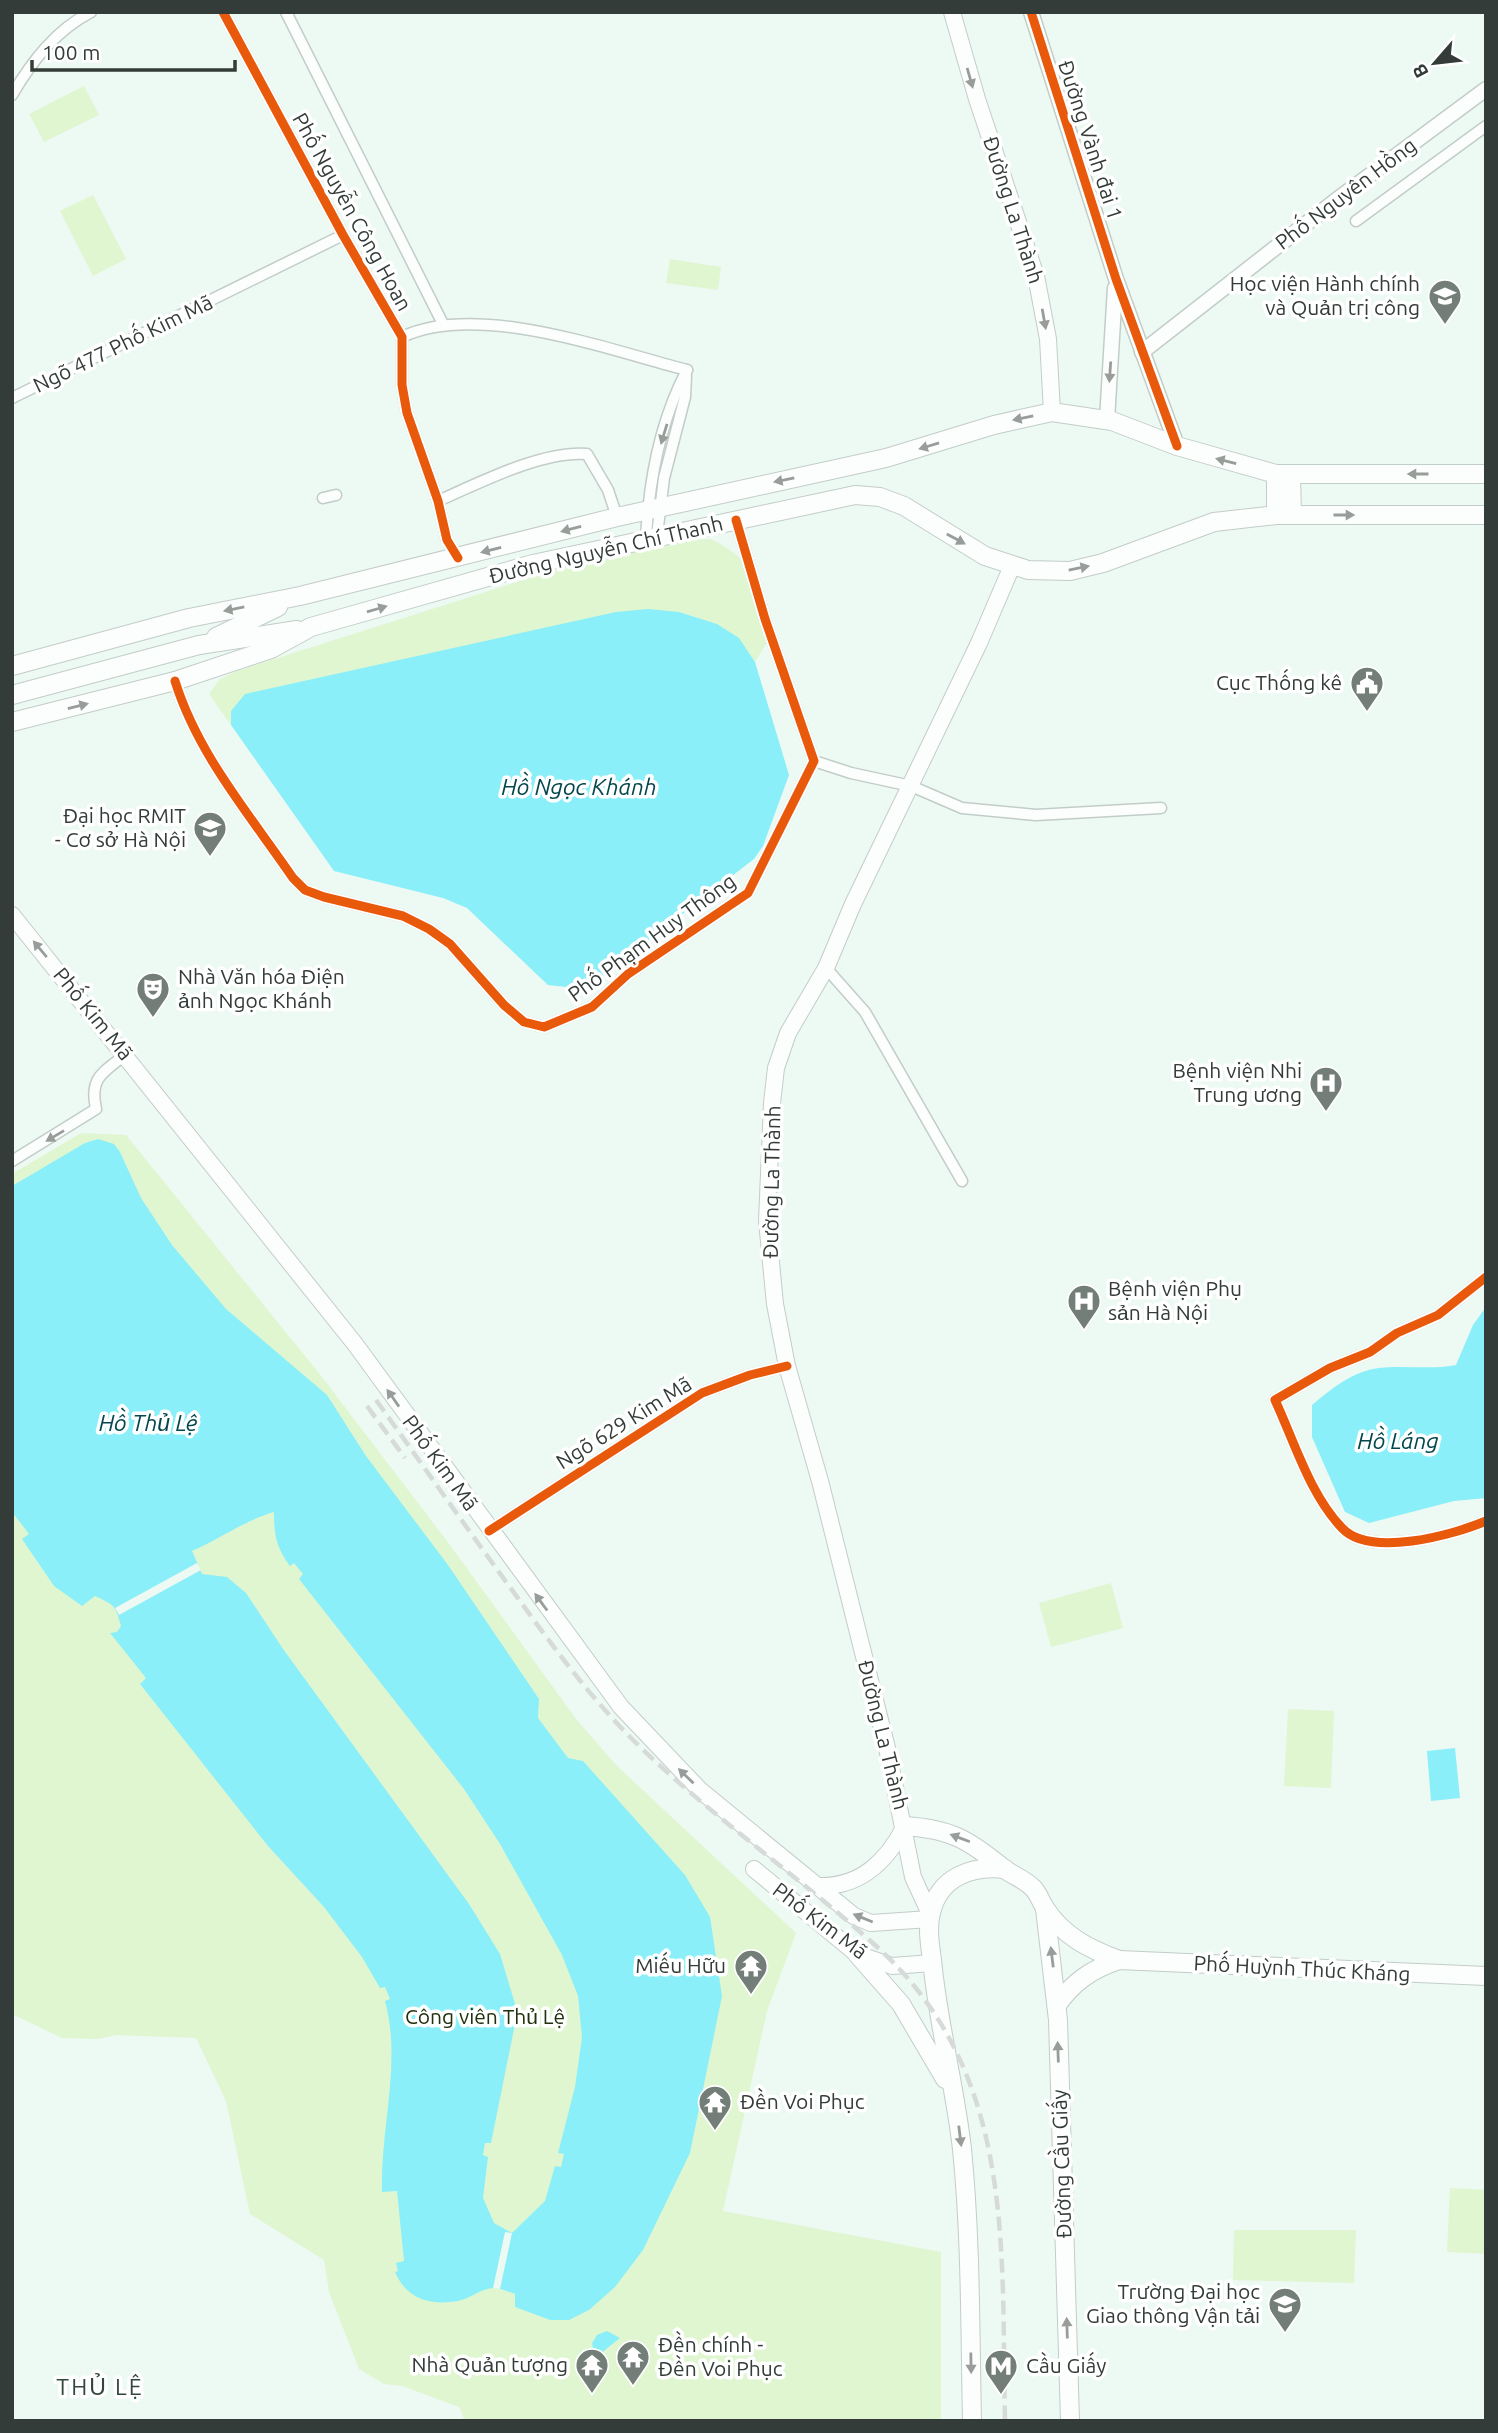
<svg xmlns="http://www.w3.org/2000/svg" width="1498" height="2433" font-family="Ubuntu,sans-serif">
	<rect width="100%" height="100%" fill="#edf9f3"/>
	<g fill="#e0f6d1">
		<polygon points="84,86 99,115 44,142 29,114"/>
		<polygon points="93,195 126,259 93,276 60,211"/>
		<polygon points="670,259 721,267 718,290 666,283"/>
		<path d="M711,539C758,563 758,583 775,629L755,662C731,627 718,624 679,612L231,711V725L209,694L220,679L237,671L539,575L685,540Z"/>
		<polygon points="81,1133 126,1135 322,1377 453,1549 576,1719 617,1766 796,1933 767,2011 723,2211 941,2252 941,2421 465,2421 459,2407 402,2386 384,2384 359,2369 329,2292 324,2260 250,2214 226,2101 196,2038 116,2035 98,2039 62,2038 12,2014 12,1174"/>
		<polygon points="1111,1583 1123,1628 1051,1647 1039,1603"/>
		<polygon points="1288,1709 1334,1711 1331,1788 1284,1786"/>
		<polygon points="1450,2188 1486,2190 1486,2254 1447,2252"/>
		<polygon points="1234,2230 1356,2230 1354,2283 1233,2280"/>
	</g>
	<g fill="#8aeff9" fill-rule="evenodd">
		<polygon points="648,609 679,612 717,624 739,638 755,662 789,775 763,846 754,859 593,983 575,988 548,985 467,908 443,898 334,871 231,725 231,711 245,694 616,612"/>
		<path d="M98,1139L114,1144L120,1152L141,1198L172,1245L226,1309L327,1395L366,1456L448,1565L539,1699L538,1718L568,1758L583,1761L685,1875L710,1917L722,1996L690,2153L643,2250L615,2287L589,2310L569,2320H550L515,2307V2294C509,2292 500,2288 494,2288C482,2288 469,2299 458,2301C429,2306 406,2298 395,2272L398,2271L396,2263L404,2261L397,2191L382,2192C380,2128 402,2063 385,2001L390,1999L385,1987L380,1988L362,1957L324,1907L268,1846L140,1684L146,1678L110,1633L117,1632L121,1626C115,1604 114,1605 95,1596L82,1606L54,1586L22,1539L29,1534L12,1512V1186L85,1143ZM274,1512C274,1535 276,1547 290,1566L294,1563L303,1574L299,1579L464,1789L500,1844L562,1955L578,1996L582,2037L575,2087L558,2153L564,2154L561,2167L555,2166L545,2201L512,2233L494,2223L483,2198L488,2157L483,2155L485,2143H491L515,2024V2004L500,1954L469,1904L283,1649L246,1593L227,1577L202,1574L192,1551C222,1538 243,1521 274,1512Z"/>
		<path d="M1486,1307V1498L1454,1501L1369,1523L1345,1512L1312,1437V1405C1331,1389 1353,1371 1379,1368C1405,1365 1430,1370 1456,1365L1473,1325Z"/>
		<polygon points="1455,1748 1460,1798 1431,1801 1427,1751"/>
		<polygon points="607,2331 620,2338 595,2358 592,2343 597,2335"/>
	</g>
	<g fill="#edf9f3">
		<polygon points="197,1563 201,1570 119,1615 115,1608"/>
		<polygon points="505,2232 512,2233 500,2289 493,2288"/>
	</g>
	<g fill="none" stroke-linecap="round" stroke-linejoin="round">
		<defs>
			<g id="minor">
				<polyline points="223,12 343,235 402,337 402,385 407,413 438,501 447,540 458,558"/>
				<polyline points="286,12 443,324"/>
				<path d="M12,95C32,61 56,30 91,12"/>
				<polyline points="1356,221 1486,126"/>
				<path d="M402,337C478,301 608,350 687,370"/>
				<polyline points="12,398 343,235"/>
				<polyline points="323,498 336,495"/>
				<path d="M438,501C479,483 543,450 587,454L608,490L617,517"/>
				<polyline points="657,535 664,478 685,397 686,376"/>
				<path d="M646,538C649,481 660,421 687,370"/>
				<path d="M175,681C198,755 250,815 293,878L305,890L324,897L403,916L429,929L450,944L504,1005L524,1022L544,1027L592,1007L628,974L748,893L814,761L765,619L736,520"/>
				<polyline points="814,761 851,773 911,786 962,808 1036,815 1161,808"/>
				<polyline points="826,968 865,1012 962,1181"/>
				<path d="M12,1161L96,1109C89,1077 103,1073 126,1054"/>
				<path d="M1486,1277L1438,1315L1397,1333L1370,1352L1330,1368L1275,1400C1294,1441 1310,1495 1342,1528C1370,1558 1453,1535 1486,1521"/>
				<polyline points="489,1531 702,1393 750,1375 787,1366"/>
			</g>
			<g id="tertiary">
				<polyline points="1031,12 1116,279 1177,446"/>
				<polyline points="1142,352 1339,198 1486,89"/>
				<polyline points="1107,420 1115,288"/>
			</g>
			<g id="secondary">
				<polyline points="952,12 977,99 1036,276 1048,339 1052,412"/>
				<polyline points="12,915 355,1344 621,1707 700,1790 854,1916 871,1923 930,1919"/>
				<polyline points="754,1869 857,1954 892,1966 932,1963"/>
				<path d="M819,1886C861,1887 887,1861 905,1826"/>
				<polyline points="930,1914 913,1877 887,1748 820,1481 787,1366 775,1304 767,1221 772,1103 776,1068 788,1033 826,968 853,904 979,643 1012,566"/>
			</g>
			<g id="primary">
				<polyline points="1291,474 1292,515"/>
				<polyline points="1276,515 1276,474"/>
				<polyline points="216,637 278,607"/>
				<polyline points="12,666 189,618 300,596 617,517 886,458 994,425 1052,412 1112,421 1177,446 1276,474 1486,474"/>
				<polyline points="12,695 199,645 297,630"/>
				<polyline points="12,722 175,681 271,649 311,627 533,564 855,495 880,497 904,506 985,556 1028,570 1070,571 1103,563 1214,522 1276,515 1486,515"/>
				<path d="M905,1826C951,1829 969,1840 1003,1868C1013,1876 1025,1879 1034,1889C1039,1895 1041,1902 1045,1908C1063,1936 1089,1949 1119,1960"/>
				<polyline points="1045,1909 1058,2020 1070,2421"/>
				<polyline points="857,1954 901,2004 945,2079"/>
				<path d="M1057,2005C1073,1982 1092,1969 1119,1960L1486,1976"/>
				<path d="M972,2421C970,2330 971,2239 962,2149C955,2086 938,2024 932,1960C930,1945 927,1928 931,1913C939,1877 972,1865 1005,1869"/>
			</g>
		</defs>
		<use href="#minor" stroke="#c3cdc8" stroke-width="13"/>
		<use href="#tertiary" stroke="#c3cdc8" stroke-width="17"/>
		<use href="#secondary" stroke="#c3cdc8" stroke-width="18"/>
		<use href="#primary" stroke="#c3cdc8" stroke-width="20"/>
		<use href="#minor" stroke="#fcfefd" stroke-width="10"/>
		<use href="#tertiary" stroke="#fcfefd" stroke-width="14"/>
		<use href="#secondary" stroke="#fcfefd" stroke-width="16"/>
		<use href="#primary" stroke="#fcfefd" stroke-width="18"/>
		<g stroke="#d6dad9" stroke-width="4.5" stroke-dasharray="14 7" stroke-linecap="butt">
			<path d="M376,1400C419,1460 461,1520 504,1579C544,1634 582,1688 630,1737C706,1813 795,1873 875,1945C1017,2072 1001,2248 1005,2421"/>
			<polyline points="367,1406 405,1458"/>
		</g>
		<defs>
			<g id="cycleway">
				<polyline points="223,12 343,235 402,337 402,385 407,413 438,501 447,540 458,558"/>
				<polyline points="1031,12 1116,279 1177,446"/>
				<path d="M175,681C198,755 250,815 293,878L305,890L324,897L403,916L429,929L450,944L504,1005L524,1022L544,1027L592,1007L628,974L748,893L814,761L765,619L736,520"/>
				<path d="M1486,1277L1438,1315L1397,1333L1370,1352L1330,1368L1275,1400C1294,1441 1310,1495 1342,1528C1370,1558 1453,1535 1486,1521"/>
				<polyline points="489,1531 702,1393 750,1375 787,1366"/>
			</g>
		</defs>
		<use href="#cycleway" stroke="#fff" stroke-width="13"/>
		<use href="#cycleway" stroke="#e8590c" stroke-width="9"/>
	</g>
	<defs><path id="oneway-solid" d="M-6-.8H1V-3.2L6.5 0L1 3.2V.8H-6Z" transform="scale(1.75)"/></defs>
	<g fill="#989d9a">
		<use href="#oneway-solid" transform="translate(970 78) rotate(74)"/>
		<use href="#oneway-solid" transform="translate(1044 319) rotate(80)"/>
		<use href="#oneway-solid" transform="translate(1110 372) rotate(94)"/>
		<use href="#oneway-solid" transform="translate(1023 418) rotate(168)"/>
		<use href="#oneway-solid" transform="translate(664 434) rotate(107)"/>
		<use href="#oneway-solid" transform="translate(929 446) rotate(163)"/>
		<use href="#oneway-solid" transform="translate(1226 461) rotate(-166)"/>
		<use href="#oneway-solid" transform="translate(1418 474) rotate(-180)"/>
		<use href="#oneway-solid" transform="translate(784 480) rotate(168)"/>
		<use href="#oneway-solid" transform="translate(1344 515)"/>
		<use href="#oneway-solid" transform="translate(571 529) rotate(165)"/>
		<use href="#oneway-solid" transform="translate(956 539) rotate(29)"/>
		<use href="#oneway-solid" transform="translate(491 550) rotate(166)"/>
		<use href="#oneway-solid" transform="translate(1079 568) rotate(-11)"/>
		<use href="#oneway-solid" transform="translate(234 609) rotate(169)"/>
		<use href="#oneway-solid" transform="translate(377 609) rotate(-16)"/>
		<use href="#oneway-solid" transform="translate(78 706) rotate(-14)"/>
		<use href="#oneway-solid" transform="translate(40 949) rotate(-130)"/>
		<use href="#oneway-solid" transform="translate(55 1136) rotate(149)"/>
		<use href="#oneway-solid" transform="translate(393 1398) rotate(-125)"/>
		<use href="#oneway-solid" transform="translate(541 1602) rotate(-126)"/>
		<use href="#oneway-solid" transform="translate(686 1776) rotate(-136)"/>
		<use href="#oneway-solid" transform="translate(960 1838) rotate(-159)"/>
		<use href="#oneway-solid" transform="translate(863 1918) rotate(-158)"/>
		<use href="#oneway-solid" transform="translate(1052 1957) rotate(-97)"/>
		<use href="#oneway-solid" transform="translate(1058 2052) rotate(-92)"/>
		<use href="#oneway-solid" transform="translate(960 2136) rotate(83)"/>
		<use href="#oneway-solid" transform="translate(1067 2328) rotate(-92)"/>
		<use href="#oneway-solid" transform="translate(971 2363) rotate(89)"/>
	</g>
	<defs>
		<symbol id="university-pin" viewBox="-11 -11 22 30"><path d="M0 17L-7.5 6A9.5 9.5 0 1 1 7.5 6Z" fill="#747e79" stroke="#fff"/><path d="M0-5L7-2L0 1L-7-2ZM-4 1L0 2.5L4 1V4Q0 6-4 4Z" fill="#fff"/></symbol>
		<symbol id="civic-pin" viewBox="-11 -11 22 30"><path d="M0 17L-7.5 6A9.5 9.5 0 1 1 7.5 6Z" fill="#747e79" stroke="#fff"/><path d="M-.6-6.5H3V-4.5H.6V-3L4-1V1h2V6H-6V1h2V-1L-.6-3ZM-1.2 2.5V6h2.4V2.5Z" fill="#fff"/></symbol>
		<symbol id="theatre-pin" viewBox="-11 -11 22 30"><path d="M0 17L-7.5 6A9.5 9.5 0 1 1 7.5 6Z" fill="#747e79" stroke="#fff"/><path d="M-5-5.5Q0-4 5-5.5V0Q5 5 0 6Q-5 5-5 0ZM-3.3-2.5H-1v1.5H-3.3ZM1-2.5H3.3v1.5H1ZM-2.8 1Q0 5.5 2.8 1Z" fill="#fff"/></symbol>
		<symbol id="hospital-pin" viewBox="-11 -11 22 30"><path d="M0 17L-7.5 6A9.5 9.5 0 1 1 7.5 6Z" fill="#747e79" stroke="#fff"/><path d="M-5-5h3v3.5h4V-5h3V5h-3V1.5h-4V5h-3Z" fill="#fff"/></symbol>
		<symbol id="temple-pin" viewBox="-11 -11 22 30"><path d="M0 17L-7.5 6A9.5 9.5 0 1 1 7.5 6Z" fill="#747e79" stroke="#fff"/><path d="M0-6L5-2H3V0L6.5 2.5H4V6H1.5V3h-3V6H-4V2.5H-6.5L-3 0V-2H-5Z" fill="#fff"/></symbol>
		<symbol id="metro-pin" viewBox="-11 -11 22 30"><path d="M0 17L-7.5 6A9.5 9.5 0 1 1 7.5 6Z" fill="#747e79" stroke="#fff"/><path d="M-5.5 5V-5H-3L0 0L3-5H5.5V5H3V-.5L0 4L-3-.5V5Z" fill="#fff"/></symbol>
	</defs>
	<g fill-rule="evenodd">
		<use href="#university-pin" x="1426" y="277" width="38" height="52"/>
		<use href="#civic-pin" x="1348" y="664" width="38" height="52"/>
		<use href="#university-pin" x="191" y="809" width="38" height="52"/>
		<use href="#theatre-pin" x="134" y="970" width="38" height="52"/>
		<use href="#hospital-pin" x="1307" y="1064" width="38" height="52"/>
		<use href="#hospital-pin" x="1065" y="1282" width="38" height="52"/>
		<use href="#temple-pin" x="732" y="1947" width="38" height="52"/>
		<use href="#temple-pin" x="696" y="2083" width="38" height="52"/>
		<use href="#university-pin" x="1266" y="2285" width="38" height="52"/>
		<use href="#temple-pin" x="614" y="2338" width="38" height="52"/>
		<use href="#temple-pin" x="573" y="2346" width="38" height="52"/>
		<use href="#metro-pin" x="982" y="2347" width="38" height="52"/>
	</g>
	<g text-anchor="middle" stroke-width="7" stroke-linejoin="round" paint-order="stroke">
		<g font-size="21" fill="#333c38" stroke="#fff">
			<text transform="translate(1090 140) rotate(72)" y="7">Đường Vành đai 1</text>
			<text transform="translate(1346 194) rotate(-37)" y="7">Phố Nguyên Hồng</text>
			<text transform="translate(1013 210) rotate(72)" y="7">Đường La Thành</text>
			<text transform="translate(352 212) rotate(61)" y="7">Phố Nguyễn Công Hoan</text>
			<text transform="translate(123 344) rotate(-26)" y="7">Ngõ 477 Phố Kim Mã</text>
			<text transform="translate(606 550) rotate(-13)" y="7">Đường Nguyễn Chí Thanh</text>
			<text transform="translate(652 938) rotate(-36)" y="7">Phố Phạm Huy Thông</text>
			<text transform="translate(93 1014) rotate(51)" y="7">Phố Kim Mã</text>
			<text transform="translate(772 1182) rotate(-89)" y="7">Đường La Thành</text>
			<text transform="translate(624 1423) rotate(-32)" y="7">Ngõ 629 Kim Mã</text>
			<text transform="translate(440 1463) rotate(54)" y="7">Phố Kim Mã</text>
			<text transform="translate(883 1735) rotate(76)" y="7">Đường La Thành</text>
			<text transform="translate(820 1921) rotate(37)" y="7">Phố Kim Mã</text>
			<text transform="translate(1302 1969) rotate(3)" y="7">Phố Huỳnh Thúc Kháng</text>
			<text transform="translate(1062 2164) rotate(-92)" y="7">Đường Cầu Giấy</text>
		</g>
		<g font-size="21" fill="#333c38" stroke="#fff" text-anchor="end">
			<text x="1420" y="291">Học viện Hành chính<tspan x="1420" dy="24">và Quản trị công</tspan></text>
			<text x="1342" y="690">Cục Thống kê</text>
			<text x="186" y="823">Đại học RMIT<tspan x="186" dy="24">- Cơ sở Hà Nội</tspan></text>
			<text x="178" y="984" text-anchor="start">Nhà Văn hóa Điện<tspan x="178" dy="24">ảnh Ngọc Khánh</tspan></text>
			<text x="1302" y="1078">Bệnh viện Nhi<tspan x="1302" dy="24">Trung ương</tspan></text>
			<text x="1108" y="1296" text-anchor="start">Bệnh viện Phụ<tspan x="1108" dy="24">sản Hà Nội</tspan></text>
			<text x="726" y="1973">Miếu Hữu</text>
			<text x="740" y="2109" text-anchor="start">Đền Voi Phục</text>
			<text x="1260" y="2299">Trường Đại học<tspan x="1260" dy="24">Giao thông Vận tải</tspan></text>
			<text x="658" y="2352" text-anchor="start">Đền chính -<tspan x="658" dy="24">Đền Voi Phục</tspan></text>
			<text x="568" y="2372">Nhà Quản tượng</text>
			<text x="1026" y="2373" text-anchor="start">Cầu Giấy</text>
		</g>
		<g font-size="21" fill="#21300d" stroke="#fff">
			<text x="485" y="2024">Công viên Thủ Lệ</text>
		</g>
		<g font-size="23" font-style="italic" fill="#04474d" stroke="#fff">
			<text x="579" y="795">Hồ Ngọc Khánh</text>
			<text x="148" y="1431">Hồ Thủ Lệ</text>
			<text x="1398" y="1449">Hồ Láng</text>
		</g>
		<g font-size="23" letter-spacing="2" fill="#32463e" stroke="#fff">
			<text x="100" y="2395">THỦ LỆ</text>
		</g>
	</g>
	<rect width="1498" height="2433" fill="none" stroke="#333c38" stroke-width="28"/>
	<g transform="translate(1435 63) rotate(242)" stroke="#ffffff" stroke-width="5" paint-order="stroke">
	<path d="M0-5L12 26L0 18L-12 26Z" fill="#333c38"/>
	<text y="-10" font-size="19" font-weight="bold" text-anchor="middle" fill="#333c38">B</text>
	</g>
	<path d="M32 60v10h203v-10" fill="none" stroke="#333c38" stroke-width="3.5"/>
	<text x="42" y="60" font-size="21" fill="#333c38" stroke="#ffffff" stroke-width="5" paint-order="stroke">100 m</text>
</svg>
